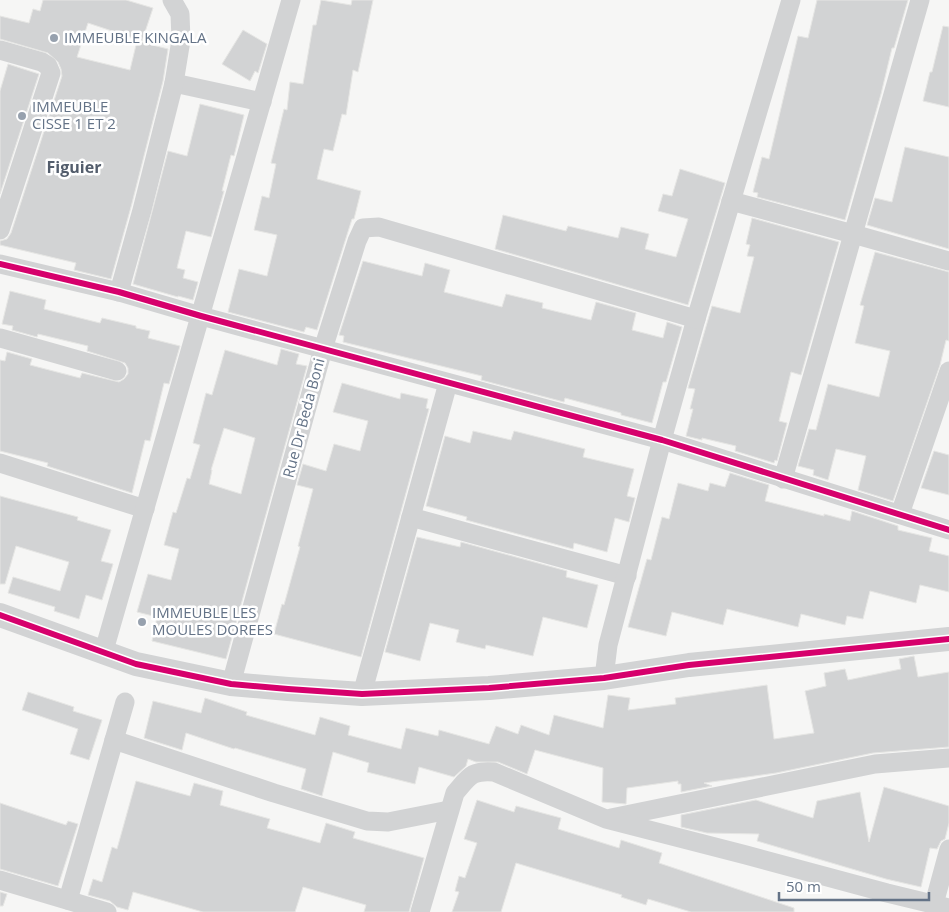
<svg xmlns="http://www.w3.org/2000/svg" width="949" height="912" font-family="'Open Sans',sans-serif">
	<rect width="100%" height="100%" fill="#f6f6f5"/>
	<g fill="#d2d3d4" stroke="#e6e6e4" fill-rule="evenodd">
		<polygon points="43,0 126,0 153,8 142,41 88,23 77,57 130,70 137,41 168,49 163,81 131,207 111,279 74,270 76,263 0,245 0,241 7,239 11,233 62,76 61,69 58,62 48,53 0,39 0,16 29,23 33,9 40,11"/>
		<polygon points="321,0 351,5 352,0 373,0 358,72 353,70 346,115 342,114 333,151 324,149 317,179 361,191 354,219 352,219 317,330 306,327 304,332 228,312 239,269 267,276 277,235 254,230 262,196 269,198 276,164 271,163 284,109 287,110 290,82 303,84 313,25 316,25"/>
		<polygon points="817,0 908,0 894,48 892,48 881,94 845,220 757,197 758,193 753,192 762,157 769,159 798,36 808,38"/>
		<polygon points="943,26 949,27 949,107 923,101 930,72 932,72"/>
		<polygon points="243,30 267,44 258,73 255,71 250,81 222,64"/>
		<polygon points="8,64 39,74 0,194 0,91"/>
		<polygon points="200,104 244,115 234,156 231,155 222,191 224,191 211,237 186,231 177,268 185,270 183,278 198,282 193,300 178,296 178,297 133,284 168,151 187,156"/>
		<polygon points="905,147 949,157 949,249 867,225 875,198 892,202"/>
		<polygon points="680,169 725,183 688,305 495,249 503,215 566,231 568,226 618,238 621,227 649,234 645,249 676,257 688,219 658,211 663,194 672,196"/>
		<polygon points="752,218 839,242 801,375 791,372 779,421 787,423 777,461 775,460 774,463 735,451 736,446 702,438 702,440 686,436 693,409 690,409 695,389 688,388 712,306 740,313 754,257 747,256 750,245 746,244"/>
		<polygon points="875,252 949,272 949,341 946,340 940,365 893,501 858,490 866,456 836,449 828,480 813,475 814,470 798,466 809,429 816,430 828,384 879,397 890,351 855,343 864,306 860,305"/>
		<polygon points="363,261 422,276 425,263 450,270 444,292 502,307 506,294 543,303 542,308 591,320 596,302 636,313 632,330 663,338 667,322 682,327 666,382 663,382 652,423 621,415 621,413 565,398 564,402 481,380 482,376 343,342 344,336 339,335"/>
		<polygon points="10,291 46,300 44,309 100,323 102,318 136,326 136,328 150,331 148,338 180,346 169,384 164,383 150,441 145,440 132,493 47,466 48,463 0,451 0,360 5,361 7,352 32,359 30,365 80,378 82,373 119,382 124,379 128,374 128,368 125,363 87,351 88,346 38,334 37,337 12,330 13,326 2,324"/>
		<path d="M281,349L299,354L296,364L307,366L226,659L152,641L157,617L137,612L148,574L171,580L179,549L164,545L173,512L176,513L187,478L190,479L200,445L193,443L206,393L212,395L225,350L277,365ZM224,428L255,438L241,494L209,484L212,470H211Z"/>
		<polygon points="342,383 400,399 401,393 428,399 426,408 429,409 361,657 274,634 282,604 284,605 300,547 298,546 313,489 297,485 303,464 326,471 334,444 360,451 368,421 333,412"/>
		<polygon points="473,431 511,440 514,431 585,449 583,457 634,469 627,496 635,498 629,522 615,518 607,552 574,543 573,549 466,520 467,517 426,506 445,436 470,443"/>
		<polygon points="934,451 949,455 949,495 921,488"/>
		<polygon points="730,473 769,485 765,501 824,516 824,514 850,521 852,511 898,526 898,530 932,538 929,551 949,556 949,592 920,585 916,603 870,591 863,619 847,616 845,625 801,614 798,627 727,609 723,625 672,612 666,636 628,627 647,559 651,560 662,517 669,519 678,483 708,491 710,483 725,487"/>
		<polygon points="0,496 78,517 77,520 111,530 101,561 113,564 102,600 86,595 79,619 54,611 55,607 8,593 13,577 60,591 69,562 16,546 5,584 0,584"/>
		<polygon points="417,537 460,547 461,542 567,571 566,577 598,585 587,628 543,617 533,656 486,645 485,649 456,642 459,630 430,623 420,661 385,652"/>
		<polygon points="914,656 918,677 949,672 949,747 873,753 776,773 704,783 712,786 681,792 681,784 678,784 678,781 627,788 626,804 602,802 603,768 535,750 527,774 498,762 476,762 468,759 466,766 454,777 419,767 415,784 367,772 369,763 333,752 322,796 301,789 306,769 235,748 234,749 186,733 182,750 144,738 153,701 201,713 205,698 247,712 246,715 315,735 320,717 350,726 348,735 401,749 406,728 438,736 439,730 489,744 496,726 518,734 521,725 549,735 554,715 603,728 608,695 630,698 628,710 676,704 675,698 767,685 774,739 814,733 805,691 826,686 824,673 845,669 848,680 901,669 899,659"/>
		<polygon points="28,692 74,707 73,711 102,720 89,760 70,754 78,729 22,710"/>
		<polygon points="136,781 190,796 194,783 223,791 220,805 270,819 267,828 320,843 326,823 355,832 353,838 424,858 409,912 364,912 366,905 303,887 295,912 203,912 133,892 128,910 117,907 110,901 88,895 93,879 102,882 112,847 117,849"/>
		<polygon points="884,787 949,806 949,823 945,839 941,841 937,849 930,848 921,887 886,879 757,841 759,834 707,833 681,827 681,815 756,800 813,818 817,801 860,792 869,842"/>
		<polygon points="477,800 514,812 516,806 561,818 558,829 619,848 621,840 662,853 659,863 794,908 794,912 691,912 648,899 646,905 621,897 622,895 516,863 501,912 452,912 459,892 455,891 459,876 465,878 477,843 464,839"/>
		<polygon points="0,803 66,825 68,821 78,824 58,886 0,869"/>
		<polygon points="0,892 7,894 3,906 0,906"/>
	</g>
	<g fill="none" stroke-linecap="round" stroke-linejoin="round">
		<g stroke="#d2d3d4" stroke-width="19">
			<polyline points="0,50 42,62 48,66 51,73 0,230"/>
			<polyline points="174,83 262,102"/>
			<polyline points="731,201 853,234 949,261"/>
			<polyline points="0,264 119,292 201,316 662,440 949,530"/>
			<polyline points="119,292 142,210 174,83 181,40 180,14 172,0"/>
			<polyline points="0,338 117,371"/>
			<polyline points="0,463 145,509"/>
			<polyline points="783,479 920,0"/>
			<polyline points="900,514 949,371"/>
			<polyline points="411,517 627,576"/>
			<polyline points="103,654 291,0"/>
			<polyline points="604,678 608,645 662,440 696,319 791,0"/>
			<polyline points="231,684 323,349 357,241 363,228 379,227 696,319"/>
			<polyline points="362,694 448,383"/>
			<polyline points="114,740 274,793 367,821 388,822 449,810"/>
			<polyline points="611,818 875,764 949,758"/>
			<polyline points="0,880 107,912"/>
			<polyline points="68,900 125,702"/>
			<polyline points="934,904 949,849"/>
			<path d="M420,912L455,793C469,777 471,770 494,772L606,819L746,855L887,893L949,908"/>
		</g>
		<polyline stroke="#d2d3d4" stroke-width="24" points="0,615 136,664 231,684 288,689 362,694 489,688 604,678 689,665 949,639"/>
		<defs>
			<g id="cycleway">
				<polyline points="0,264 119,292 201,316 662,440 949,530"/>
				<polyline points="0,615 136,664 231,684 288,689 362,694 489,688 604,678 689,665 949,639"/>
			</g>
		</defs>
		<use href="#cycleway" stroke="#fff" stroke-width="9"/>
		<use href="#cycleway" stroke="#d6006c" stroke-width="6"/>
	</g>
	<g fill="#97a1ae" stroke="#fff" stroke-width="2">
		<circle cx="54" cy="38" r="5"/>
		<circle cx="22" cy="116" r="5"/>
		<circle cx="142" cy="622" r="5"/>
	</g>
	<g text-anchor="middle" stroke-width="5" stroke-linejoin="round" paint-order="stroke">
		<g font-size="15" fill="#647387" stroke="#fff" text-anchor="start">
			<text x="64" y="43">IMMEUBLE KINGALA</text>
			<text x="32" y="112">IMMEUBLE<tspan x="32" dy="17">CISSE 1 ET 2</tspan></text>
			<text x="152" y="618">IMMEUBLE LES<tspan x="152" dy="17">MOULES DOREES</tspan></text>
		</g>
		<g font-size="15" fill="#647387" stroke="#fff">
			<text transform="translate(304 418) rotate(-75)" y="5">Rue Dr Beda Boni</text>
		</g>
		<g font-size="16" font-weight="bold" fill="#535d6c" stroke="#fff">
			<text x="74" y="173">Figuier</text>
		</g>
	</g>
	<path d="M779 892v8h150v-8" fill="none" stroke="#647387" stroke-width="2.5"/>
	<text x="786" y="892" font-size="15" fill="#647387" stroke="#ffffff" stroke-width="4" paint-order="stroke">50 m</text>
</svg>
